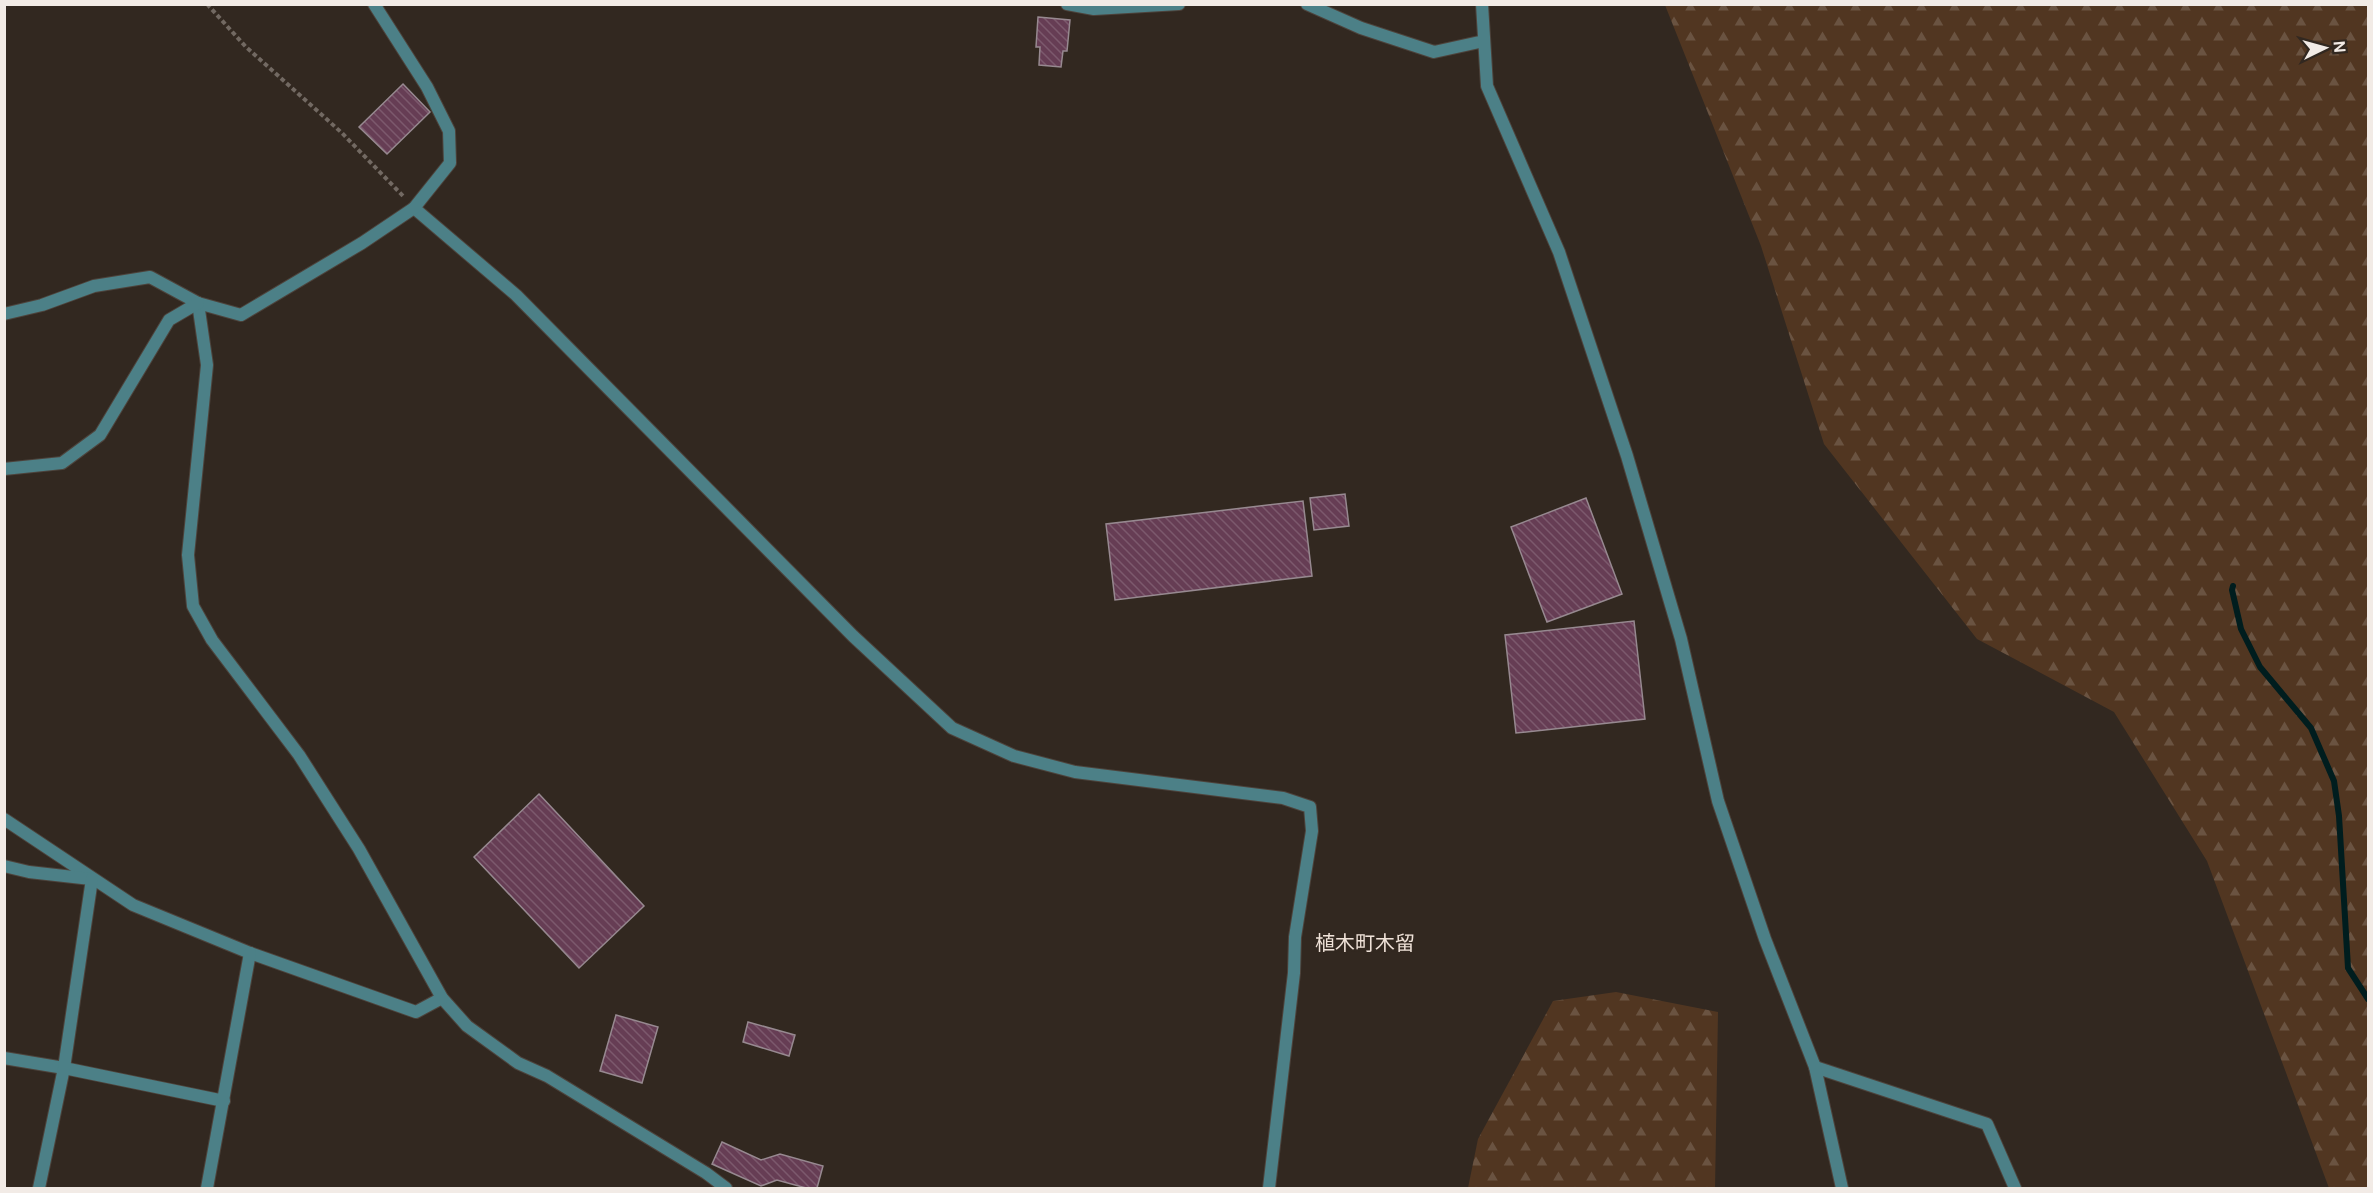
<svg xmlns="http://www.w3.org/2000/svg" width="2373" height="1193" font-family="'DM Sans','Noto Sans JP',sans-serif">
	<defs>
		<pattern id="forest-firs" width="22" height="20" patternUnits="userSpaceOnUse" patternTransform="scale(1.5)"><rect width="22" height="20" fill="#513621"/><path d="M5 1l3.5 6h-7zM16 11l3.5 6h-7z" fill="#6a5341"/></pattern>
		<pattern id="building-back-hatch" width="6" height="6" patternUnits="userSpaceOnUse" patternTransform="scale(1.5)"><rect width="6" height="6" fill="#663d54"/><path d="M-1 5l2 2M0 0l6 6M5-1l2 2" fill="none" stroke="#7c596d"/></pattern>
	</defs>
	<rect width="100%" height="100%" fill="#322820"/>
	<g fill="url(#forest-firs)">
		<polygon points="1665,5 2368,5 2368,1188 2329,1188 2207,861 2114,712 1977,639 1824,444 1761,246"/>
		<polygon points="1616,992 1718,1012 1715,1188 1468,1188 1478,1139 1553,1001"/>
	</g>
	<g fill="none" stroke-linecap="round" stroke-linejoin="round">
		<polyline stroke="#001d1e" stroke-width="6" points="2233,586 2232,590 2241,629 2260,667 2311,728 2334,781 2339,816 2348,968 2368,999"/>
	</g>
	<g fill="url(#building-back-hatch)" stroke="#978990" stroke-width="1.5">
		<polygon points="1038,17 1070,20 1067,51 1063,51 1061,67 1039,65 1040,47 1036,47"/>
		<polygon points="403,84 430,112 387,154 359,127"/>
		<polygon points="1345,494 1349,526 1314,530 1310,498"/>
		<polygon points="1586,498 1622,594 1547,622 1511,527"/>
		<polygon points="1303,501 1312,576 1115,600 1106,524"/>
		<polygon points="1634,621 1645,719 1516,733 1505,635"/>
		<polygon points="539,794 644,906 579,968 474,857"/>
		<polygon points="616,1015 658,1027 642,1083 600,1071"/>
		<polygon points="748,1022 795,1035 789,1056 743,1042"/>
		<polygon points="722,1142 761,1160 780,1154 823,1166 817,1188 806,1188 777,1180 761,1186 712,1164"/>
	</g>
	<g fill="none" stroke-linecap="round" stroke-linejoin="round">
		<defs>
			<g id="minor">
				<polyline points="1067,4 1094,9 1179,4"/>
				<polyline points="1307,4 1361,28 1434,52 1484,41"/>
				<polyline points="414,208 516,295 853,636 952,728 1014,756 1075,772 1283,798 1310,807 1312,831 1295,937 1294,973 1269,1188"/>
				<polyline points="198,303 207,365 188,555 193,606 212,640 299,755 359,849 442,998 467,1026 518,1063 547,1076 706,1173 726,1188"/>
				<polyline points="4,314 42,305 94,286 150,277 198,303 241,315 362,243 414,208 450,163 449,131 427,87 374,4"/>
				<polyline points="4,469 62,463 100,435 169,320 198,303"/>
				<polyline points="4,819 133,905 250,953 416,1012 442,998"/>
				<polyline points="4,866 29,872 91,879"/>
				<polyline points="4,1058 64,1068 224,1101"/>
				<polyline points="1815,1067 1987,1124 2015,1188"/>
				<polyline points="39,1188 64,1068 92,879"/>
				<polyline points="207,1188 250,953"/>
			</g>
			<polyline id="tertiary" points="1482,4 1487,86 1559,252 1627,456 1681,639 1718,801 1765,939 1815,1067 1842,1188"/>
		</defs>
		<use href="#minor" stroke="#4d433c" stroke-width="14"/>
		<use href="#tertiary" stroke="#4d433c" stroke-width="14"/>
		<polyline stroke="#726962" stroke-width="4" stroke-dasharray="4.5 3" stroke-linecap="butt" points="207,4 246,47 342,133 404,197"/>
		<use href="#minor" stroke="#4c8087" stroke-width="12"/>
		<use href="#tertiary" stroke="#4c8087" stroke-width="12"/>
	</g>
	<g text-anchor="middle" stroke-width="4.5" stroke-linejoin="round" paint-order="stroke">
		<g font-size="20" fill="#efe2d8" stroke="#322820">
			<text x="1365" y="950">植木町木留</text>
		</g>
	</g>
	<rect width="2373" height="1193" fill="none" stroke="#f2ebe6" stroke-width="12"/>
	<g transform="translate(2325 48) rotate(85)" stroke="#322820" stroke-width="4.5" paint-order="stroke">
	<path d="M0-4.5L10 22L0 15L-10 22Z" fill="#f2ebe6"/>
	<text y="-9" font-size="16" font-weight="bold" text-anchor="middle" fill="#f2ebe6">N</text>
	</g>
</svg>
